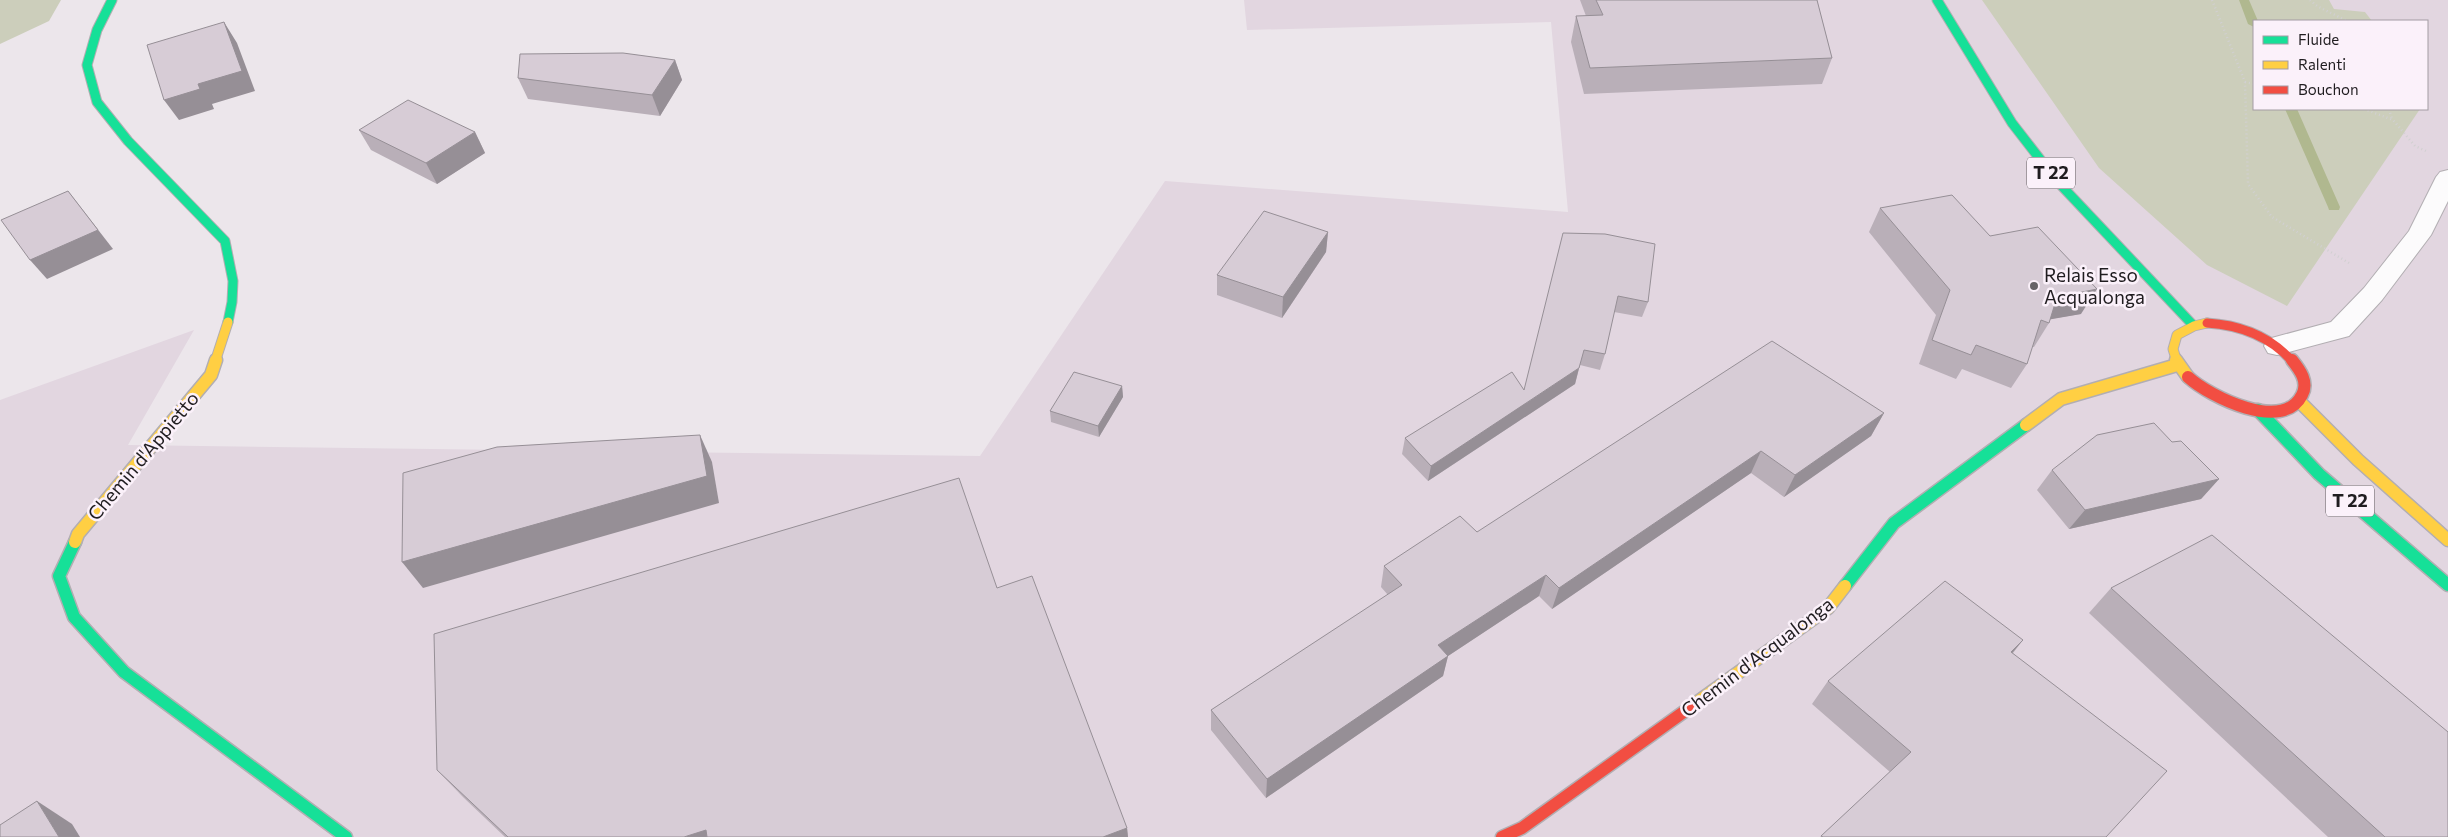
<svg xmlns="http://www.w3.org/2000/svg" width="2448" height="837" font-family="Commissioner,sans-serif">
	<rect width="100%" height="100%" fill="#ece6eb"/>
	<path fill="#e2d6e0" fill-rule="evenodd" d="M1244,0H2448V837H0V400L194,330L128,445L980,456L1165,181L1568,212L1551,22L1247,30ZM2254,21H2427V109H2254Z"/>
	<g fill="#cccebb">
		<polygon points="0,0 61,0 49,21 0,44"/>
		<polygon points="1982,0 2329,0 2334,9 2365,12 2372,21 2254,21 2254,109 2420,109 2287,306 2207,265 2099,168"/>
	</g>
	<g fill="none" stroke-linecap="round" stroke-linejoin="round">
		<g fill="#b0b88f" fill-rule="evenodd">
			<polygon points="2239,0 2249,0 2258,21 2254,21 2254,27 2248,24"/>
			<polygon points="2285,109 2297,109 2340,207 2339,210 2329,210 2328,207"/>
		</g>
		<defs>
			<polygon id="street" points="2448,170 2448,201 2431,235 2382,300 2349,336 2277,355 2268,353 2264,346 2268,339 2331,322 2364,288 2409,231 2436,177 2440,172"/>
			<g id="fast-far1">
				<polyline points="112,0 97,30 87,65 97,102 128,141 225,241 233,281 232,302 228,322"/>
				<polyline points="1937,0 2012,123 2057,181 2192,324"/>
			</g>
			<g id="fast">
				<polyline points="2258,410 2319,474 2448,585"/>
				<polyline points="75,542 59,576 74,617 124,672 346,837"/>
				<polyline points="1845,586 1894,523 2026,425"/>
			</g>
			<g id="slow-far1">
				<polyline points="215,362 228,322"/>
				<polyline points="2177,362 2173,349 2177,335 2194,326 2207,323"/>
			</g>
			<g id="slow">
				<polyline points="2176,360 2188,377"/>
				<polyline points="2299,401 2358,460 2448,540"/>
				<polyline points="2026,425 2061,399 2177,365"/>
				<polyline points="75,542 78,534 211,375 216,360"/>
				<polyline points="1692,706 1828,608 1845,586"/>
			</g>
			<path id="jam-far1" d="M2207,323C2240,325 2270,336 2293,362"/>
			<g id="jam">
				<path d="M2188,377C2210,397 2283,433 2302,395C2309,382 2300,370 2292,360"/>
				<polyline points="1502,837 1522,828 1692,706"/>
			</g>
		</defs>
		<use href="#street" stroke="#b2aeb2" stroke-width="2"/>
		<use href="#fast-far1" stroke="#b2aeb2" stroke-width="11"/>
		<use href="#fast" stroke="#b2aeb2" stroke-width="15"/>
		<use href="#slow-far1" stroke="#b2aeb2" stroke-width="11"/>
		<use href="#slow" stroke="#b2aeb2" stroke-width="15"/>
		<use href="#jam-far1" stroke="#b2aeb2" stroke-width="11"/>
		<use href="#jam" stroke="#b2aeb2" stroke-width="15"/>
		<g stroke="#d1d0d1" stroke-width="2.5" stroke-dasharray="1 3" stroke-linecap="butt">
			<polyline points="2212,0 2245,82 2248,184 2272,217 2349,263"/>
			<polyline points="2310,0 2317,6 2347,21"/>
			<polyline points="2245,82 2254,84"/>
			<polyline points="2364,109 2393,120 2415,146 2426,151"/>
			<polyline points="2389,109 2392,119"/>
		</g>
		<use href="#street" fill="#fcfbfc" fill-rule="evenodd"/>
		<use href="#fast-far1" stroke="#16e098" stroke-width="9"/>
		<use href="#fast" stroke="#16e098" stroke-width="12"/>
		<use href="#slow-far1" stroke="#ffcf43" stroke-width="9"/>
		<use href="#slow" stroke="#ffcf43" stroke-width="12"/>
		<use href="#jam-far1" stroke="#f24e42" stroke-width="9"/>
		<use href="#jam" stroke="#f24e42" stroke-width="12"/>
	</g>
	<g fill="#b9afb8">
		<polygon points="1580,0 1817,0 1832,58 1822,84 1584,94 1571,42 1576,16 1586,16"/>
		<polygon points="675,60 682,80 660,116 528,99 518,78"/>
		<polygon points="359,130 475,132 485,153 437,184 371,150"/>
		<polygon points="1880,208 1990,236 2081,314 2050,319 2049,323 2034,347 2032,347 2027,364 2011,388 1962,369 1956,379 1919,364 1936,315 1869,232"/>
		<polygon points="1328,232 1326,252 1282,318 1217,295 1217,275"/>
		<polygon points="1605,234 1648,302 1642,317 1614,312 1605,354 1600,370 1580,365 1575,384 1428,481 1402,454 1405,438 1524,390"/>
		<polygon points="1122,386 1123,397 1099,437 1051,422 1050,411"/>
		<polygon points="1884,413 1871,436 1784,497 1751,473 1552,609 1539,596 1448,656 1443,676 1266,798 1211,730 1211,710 1388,595 1381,587 1384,566 1477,532"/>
		<polygon points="2172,442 2219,479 2201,499 2069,529 2037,490 2052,470"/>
		<polygon points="997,588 1127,828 1128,837 505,837 463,797 437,770"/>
		<polygon points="2111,588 2448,837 2328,837 2089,613"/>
		<polygon points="2023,640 2013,653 2106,837 1820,837 1890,772 1812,704 1828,681"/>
	</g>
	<g fill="#968f96">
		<polygon points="224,22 237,43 255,91 212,104 214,109 179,120 164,100 198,84"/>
		<polygon points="675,60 682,80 660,116 652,95"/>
		<polygon points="475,132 485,153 437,184 426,163"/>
		<polygon points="68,191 113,249 47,279 30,260"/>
		<polygon points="1328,232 1326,252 1282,318 1283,297"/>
		<polygon points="2097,289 2081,314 2041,321 2057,297"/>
		<polygon points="1579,368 1575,384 1428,481 1431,466"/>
		<polygon points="1122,386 1123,397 1099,437 1098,426"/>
		<polygon points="1884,413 1871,436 1784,497 1795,475"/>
		<polygon points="700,435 712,462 719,503 423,588 402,562"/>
		<polygon points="1761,451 1751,473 1552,609 1559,588"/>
		<polygon points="2219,479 2201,499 2069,529 2085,510"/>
		<polygon points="1546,575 1539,596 1448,656 1443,676 1266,798 1267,779 1438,645"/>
		<polygon points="2023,640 2003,664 2011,652"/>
		<polygon points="37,801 72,824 80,837 59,837"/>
		<polygon points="1127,828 1128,837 1103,837"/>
		<polygon points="706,830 711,837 684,837"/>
	</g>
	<g fill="#d7ccd6" stroke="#968f96">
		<polygon points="1596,0 1817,0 1832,58 1590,68 1576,16 1603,15"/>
		<polygon points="224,22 242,71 198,84 200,89 164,100 147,45"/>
		<polygon points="623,53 675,60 652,95 518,78 520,54"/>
		<polygon points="408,100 475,132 426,163 359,130"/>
		<polygon points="68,191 98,230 30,260 1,220"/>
		<polygon points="1952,195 1990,236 2038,227 2097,289 2057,297 2049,323 2041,320 2027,364 1976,345 1971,355 1932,340 1950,290 1880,208"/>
		<polygon points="1264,211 1328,232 1283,297 1217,275"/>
		<polygon points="1563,233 1605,234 1655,244 1648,302 1618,296 1605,354 1584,350 1579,368 1431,466 1405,438 1512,372 1524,390"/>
		<polygon points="1772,341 1884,413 1795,475 1761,451 1559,588 1546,575 1438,645 1448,656 1267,779 1211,710 1402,585 1384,566 1460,516 1477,532"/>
		<polygon points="1074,372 1122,386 1098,426 1050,411"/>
		<polygon points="2154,423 2172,442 2181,441 2219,479 2085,510 2052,470 2097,435"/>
		<polygon points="700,435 707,476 402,562 403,473 497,447"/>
		<polygon points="959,478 997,588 1032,576 1127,828 1103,837 707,837 706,830 684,837 508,837 437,770 434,634"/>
		<polygon points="2212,535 2448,732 2448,837 2385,837 2111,588"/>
		<polygon points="1945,581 2023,640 2011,652 2167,771 2106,837 1823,837 1821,836 1911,752 1828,681"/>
		<polygon points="37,801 59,837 0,837 0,825"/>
	</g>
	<circle fill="#676367" stroke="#fbf1fa" stroke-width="2" cx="2034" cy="286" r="5"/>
	<g text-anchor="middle" stroke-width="5" stroke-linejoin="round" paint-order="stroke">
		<g fill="#fbf1fa" stroke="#625d61" stroke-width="1">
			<rect x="2027" y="157.5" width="48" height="31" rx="4"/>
			<rect x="2326" y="485.5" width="48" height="31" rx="4"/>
		</g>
		<g font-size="18" font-weight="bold" fill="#201d20">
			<text x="2051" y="179">T 22</text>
			<text x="2350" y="507">T 22</text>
		</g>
		<g font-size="19" fill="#201d20" stroke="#fbf1fa" text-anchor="start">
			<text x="2044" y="282">Relais Esso<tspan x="2044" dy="22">Acqualonga</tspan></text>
		</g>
		<g font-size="19" fill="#201d20" stroke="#fbf1fa">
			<text transform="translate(143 456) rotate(-50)" y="7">Chemin d'Appietto</text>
			<text transform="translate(1757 657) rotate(-37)" y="7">Chemin d'Acqualonga</text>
		</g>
	</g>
	<rect x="2253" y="20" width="175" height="90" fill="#fbf1fa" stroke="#a39ca3"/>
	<rect x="2263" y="36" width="25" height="8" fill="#16e098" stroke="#a39ca3"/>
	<text x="2298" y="45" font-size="15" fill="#201d20">Fluide</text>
	<rect x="2263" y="61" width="25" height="8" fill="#ffcf43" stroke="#a39ca3"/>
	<text x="2298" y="70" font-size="15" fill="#201d20">Ralenti</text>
	<rect x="2263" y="86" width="25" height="8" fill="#f24e42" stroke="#a39ca3"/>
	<text x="2298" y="95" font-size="15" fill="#201d20">Bouchon</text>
</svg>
